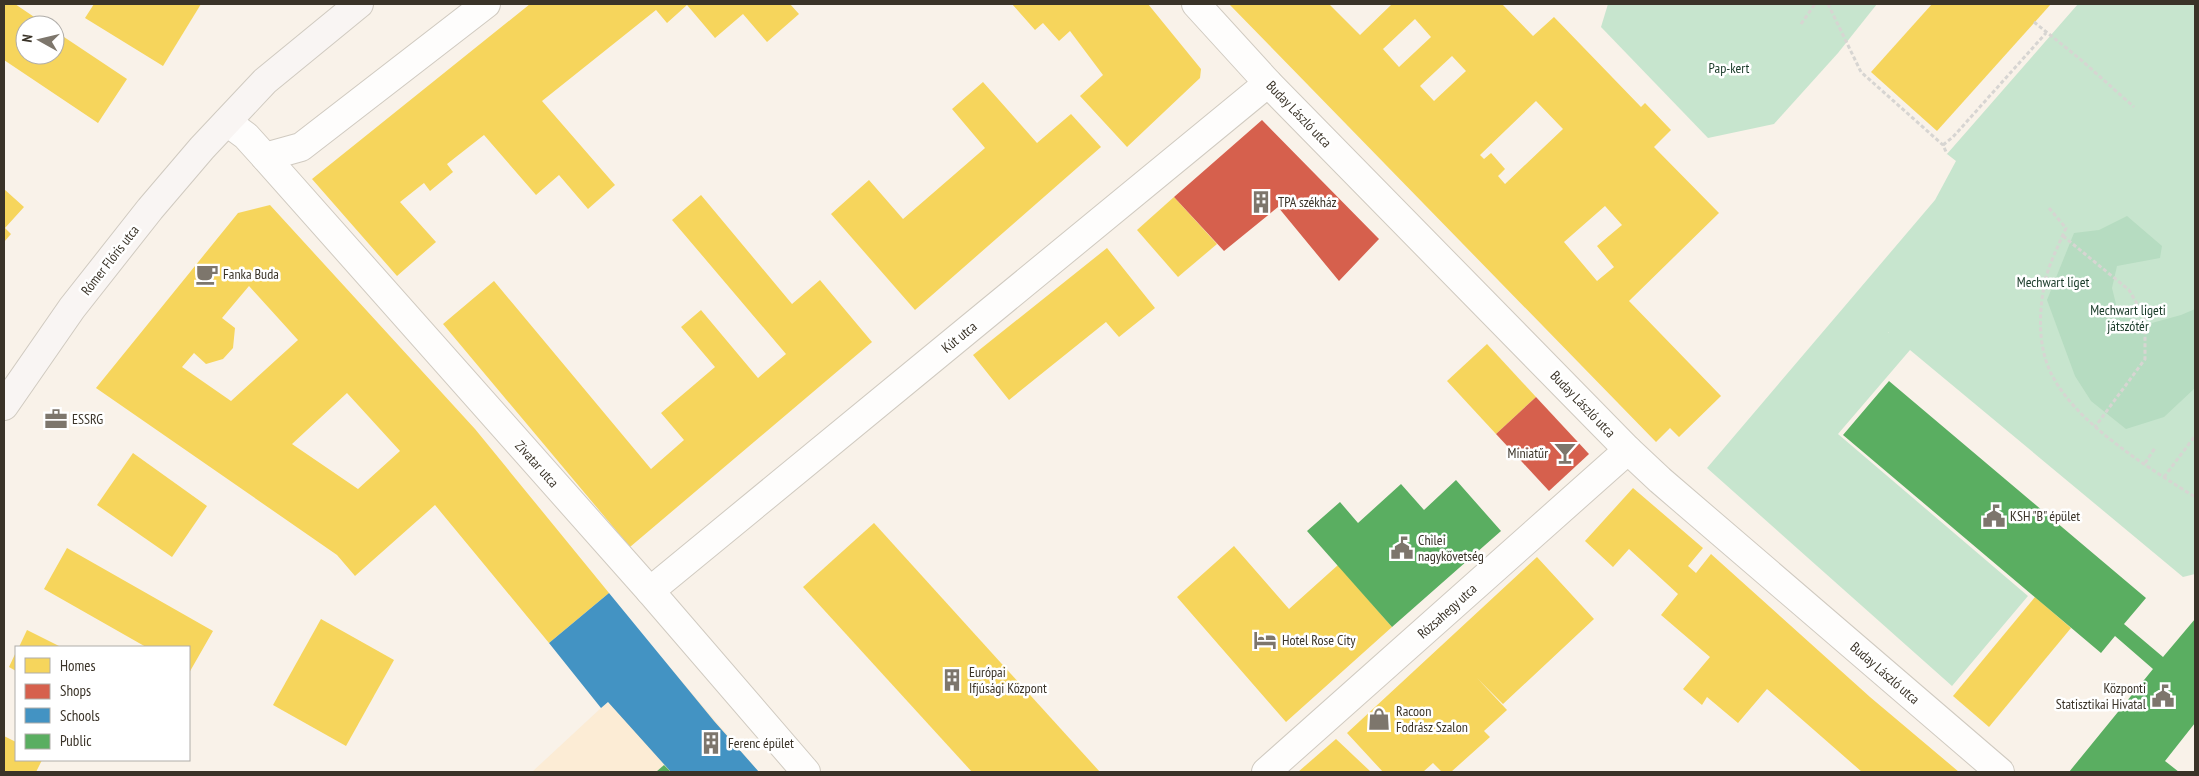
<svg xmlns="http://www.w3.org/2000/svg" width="2199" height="776" font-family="'PT Sans Narrow',sans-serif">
	<rect width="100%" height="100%" fill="#f9f2e9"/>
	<polygon fill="#fcecd5" points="662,658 759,772 532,772 601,708"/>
	<g fill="#c7e5ce">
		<polygon points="1608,4 1877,4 1838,53 1774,124 1708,138 1601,27"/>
		<polygon points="2078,4 2195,4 2195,574 2183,577 1910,350 1838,434 2028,596 1952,686 1707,468 1850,300 1889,333 1850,300 1935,200 1956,161 1947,154"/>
	</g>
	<polygon fill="#b6dcc1" points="2127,216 2162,246 2160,258 2117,266 2112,288 2118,312 2148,324 2181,315 2195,309 2195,388 2164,417 2126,429 2091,401 2075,376 2047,300 2074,233 2099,230"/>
	<g fill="#f6d55c" fill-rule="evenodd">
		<polygon points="4,4 15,4 46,25 25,25 25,55 55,55 55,31 127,79 98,123 4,60"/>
		<polygon points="94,4 201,4 163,66 85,18"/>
		<polygon points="530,4 790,4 799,14 767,42 743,14 715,38 687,5 667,23 656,10 542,101 615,185 588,209 559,175 536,195 484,135 447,164 453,172 430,191 424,183 400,202 436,242 397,276 312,179"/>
		<polygon points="1012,4 1148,4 1201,69 1200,78 1127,147 1080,96 1103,75 1070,31 1059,41 1043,23 1035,30"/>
		<path d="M1229,4H1329L1360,35L1392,4H1502L1533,36L1554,17L1641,107L1645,103L1671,130L1654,147L1719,213L1629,301L1721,396L1679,437L1670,428L1656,442ZM1415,19L1431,37L1399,67L1383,49ZM1452,56L1466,71L1434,101L1420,86ZM1536,101L1563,129L1505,184L1498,176L1505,169L1491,153L1484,159L1480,155ZM1605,206L1622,225L1597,246L1614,267L1597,281L1564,242Z"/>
		<polygon points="1932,4 2051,4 1937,131 1871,72"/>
		<polygon points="983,82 1037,143 1071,114 1101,147 915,310 831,214 869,180 903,219 925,200 985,148 952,109"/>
		<polygon points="4,189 24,207 5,228 11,234 4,242"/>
		<polygon points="701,195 792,304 820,280 872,342 630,547 443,324 494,281 651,469 684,440 661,413 715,367 681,327 701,310 758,378 786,354 672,220"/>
		<polygon points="1174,197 1217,244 1178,277 1137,230"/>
		<path d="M270,205L475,429L609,593L549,643L435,505L355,576L337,555L96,388L238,213ZM249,286L298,340L231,401L182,367L194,353L206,364L223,359L233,348L235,328L222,318ZM347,393L400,451L358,489L292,444Z"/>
		<polygon points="1107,248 1155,308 1119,337 1106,322 1009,400 973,355"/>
		<polygon points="1487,344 1536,397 1496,434 1447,381"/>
		<polygon points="133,453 207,506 172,557 97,505"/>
		<polygon points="1633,488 1703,548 1688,566 1696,573 1711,554 1870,697 1959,772 1862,772 1767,689 1738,723 1707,697 1702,705 1683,689 1710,657 1661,615 1678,594 1629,549 1613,567 1585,541"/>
		<polygon points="874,523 1100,772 972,772 803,587"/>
		<polygon points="1234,546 1289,609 1338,565 1392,627 1286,722 1177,597"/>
		<polygon points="67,548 213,631 189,673 189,647 146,647 44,589"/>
		<polygon points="1537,557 1594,619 1503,704 1477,678 1507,710 1484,731 1490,737 1451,772 1442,772 1433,763 1423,772 1383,772 1347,733"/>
		<polygon points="2035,597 2071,628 1989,727 1953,696"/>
		<polygon points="321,619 394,660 346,746 273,705"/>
		<polygon points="27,630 61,647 19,647"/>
		<polygon points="16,652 16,671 9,667"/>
		<polygon points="4,736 16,742 16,760 42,760 36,772 4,772"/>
		<polygon points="1336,739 1371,772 1298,772"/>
	</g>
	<g fill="#d6604d">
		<polygon points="1262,120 1379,239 1339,281 1278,207 1224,251 1174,197"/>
		<polygon points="1536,397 1589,454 1549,491 1496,434"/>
	</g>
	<polygon fill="#4393c3" points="609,593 714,721 759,772 671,772 608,702 601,708 549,643"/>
	<g fill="#5aae61">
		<polygon points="1889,381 2146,598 2124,624 2163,657 2195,619 2195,723 2165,761 2179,772 2069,772 2153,669 2115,636 2101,653 1843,435"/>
		<polygon points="1456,480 1501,531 1392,627 1307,531 1340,502 1358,523 1401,484 1424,510"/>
		<polygon points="664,765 671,772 656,772"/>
	</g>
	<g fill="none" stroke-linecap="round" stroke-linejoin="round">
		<defs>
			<g id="street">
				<polyline points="1196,4 1268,83 1628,450 1660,480 2000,772"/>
				<polyline points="227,122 246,136 265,157 650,591 806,772"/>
				<polyline points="265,157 301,147 486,4"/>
				<polyline points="650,591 1268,83"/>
				<polyline points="1266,772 1628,450"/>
			</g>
			<polyline id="secondary" points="4,406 72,308 150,209 202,148 265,81 359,4"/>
		</defs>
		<use href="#street" stroke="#d0cac0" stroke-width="30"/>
		<use href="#secondary" stroke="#d0cac0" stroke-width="30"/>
		<g stroke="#d7d5d2" stroke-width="3" stroke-dasharray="4 2.5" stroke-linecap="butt">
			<polyline points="1828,4 1861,72 1943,145 1947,154"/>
			<polyline points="2034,22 2080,59 2134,107"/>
			<polyline points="1801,24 1815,4"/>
			<polyline points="1943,145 1953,137 2046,33"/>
			<path d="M2049,208L2066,228C2059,244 2051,260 2046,277C2039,308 2037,342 2050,371C2073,422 2149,468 2195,497"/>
			<polyline points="2063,236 2129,290 2145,317 2145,359 2095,427"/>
			<polyline points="2145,463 2155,448"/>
			<polyline points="2164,477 2195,436"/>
		</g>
		<use href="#street" stroke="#fefdfc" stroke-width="28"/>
		<use href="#secondary" stroke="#f9f5f3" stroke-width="28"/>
	</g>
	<defs>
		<symbol id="building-bare" viewBox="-9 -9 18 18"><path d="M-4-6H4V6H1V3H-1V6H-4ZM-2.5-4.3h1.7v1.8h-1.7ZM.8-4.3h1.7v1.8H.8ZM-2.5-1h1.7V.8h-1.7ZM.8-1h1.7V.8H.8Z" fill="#7d766c" stroke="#fff" stroke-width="2.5" paint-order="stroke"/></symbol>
		<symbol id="cafe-bare" viewBox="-9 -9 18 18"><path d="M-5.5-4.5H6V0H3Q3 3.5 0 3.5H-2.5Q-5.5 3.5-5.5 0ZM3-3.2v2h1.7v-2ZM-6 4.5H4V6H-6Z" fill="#7d766c" stroke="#fff" stroke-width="2.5" paint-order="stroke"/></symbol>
		<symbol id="office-bare" viewBox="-9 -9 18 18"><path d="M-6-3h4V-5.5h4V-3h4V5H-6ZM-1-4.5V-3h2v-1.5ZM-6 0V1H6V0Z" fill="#7d766c" stroke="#fff" stroke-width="2.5" paint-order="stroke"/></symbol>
		<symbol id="bar-bare" viewBox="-9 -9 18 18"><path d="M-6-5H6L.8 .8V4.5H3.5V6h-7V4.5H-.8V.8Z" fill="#7d766c" stroke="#fff" stroke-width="2.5" paint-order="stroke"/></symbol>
		<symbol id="civic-bare" viewBox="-9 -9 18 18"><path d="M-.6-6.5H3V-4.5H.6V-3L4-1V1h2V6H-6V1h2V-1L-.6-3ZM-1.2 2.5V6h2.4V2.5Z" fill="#7d766c" stroke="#fff" stroke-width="2.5" paint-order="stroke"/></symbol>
		<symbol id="hotel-bare" viewBox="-9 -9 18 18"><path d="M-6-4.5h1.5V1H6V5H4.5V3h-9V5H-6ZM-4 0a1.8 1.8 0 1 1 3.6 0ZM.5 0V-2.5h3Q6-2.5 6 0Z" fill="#7d766c" stroke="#fff" stroke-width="2.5" paint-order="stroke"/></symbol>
		<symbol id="shop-bare" viewBox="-9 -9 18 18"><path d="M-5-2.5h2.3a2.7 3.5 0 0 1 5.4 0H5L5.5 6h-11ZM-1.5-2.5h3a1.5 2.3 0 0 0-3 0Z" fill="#7d766c" stroke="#fff" stroke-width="2.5" paint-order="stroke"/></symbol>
	</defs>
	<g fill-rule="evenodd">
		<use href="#building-bare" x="1245" y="186" width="32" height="32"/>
		<use href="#cafe-bare" x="191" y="258" width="32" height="32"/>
		<use href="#office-bare" x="40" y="403" width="32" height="32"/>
		<use href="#bar-bare" x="1549" y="437" width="32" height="32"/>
		<use href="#civic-bare" x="1978" y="500" width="32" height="32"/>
		<use href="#civic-bare" x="1386" y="532" width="32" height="32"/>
		<use href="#hotel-bare" x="1249" y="624" width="32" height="32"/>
		<use href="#building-bare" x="936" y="664" width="32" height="32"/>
		<use href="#civic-bare" x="2147" y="680" width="32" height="32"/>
		<use href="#shop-bare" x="1363" y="703" width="32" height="32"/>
		<use href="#building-bare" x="695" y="727" width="32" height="32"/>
	</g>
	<g text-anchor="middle" stroke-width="5" stroke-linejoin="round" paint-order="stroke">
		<g font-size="14" fill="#193a28" stroke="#fff">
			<text x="1729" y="73">Pap-kert</text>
			<text x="2053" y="287">Mechwart liget</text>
			<text x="2128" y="315">Mechwart ligeti<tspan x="2128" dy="16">játszótér</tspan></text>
		</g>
		<g font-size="14" fill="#3a3328" stroke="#fff">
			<text transform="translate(1299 114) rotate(46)" y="5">Buday László utca</text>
			<text transform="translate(110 260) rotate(-52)" y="5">Rómer Flóris utca</text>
			<text transform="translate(959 337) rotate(-39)" y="5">Kút utca</text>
			<text transform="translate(1583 404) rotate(46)" y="5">Buday László utca</text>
			<text transform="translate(537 464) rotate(48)" y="5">Zivatar utca</text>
			<text transform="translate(1447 611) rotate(-42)" y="5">Rózsahegy utca</text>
			<text transform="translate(1885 673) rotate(41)" y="5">Buday László utca</text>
		</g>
		<g font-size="14" fill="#3a3328" stroke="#fff" text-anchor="start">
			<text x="1278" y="207">TPA székház</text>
			<text x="223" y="279">Fanka Buda</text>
			<text x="72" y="424">ESSRG</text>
			<text x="1548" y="458" text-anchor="end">Miniatűr</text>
			<text x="2010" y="521">KSH "B" épület</text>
			<text x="1418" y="545">Chilei<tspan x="1418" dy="16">nagykövetség</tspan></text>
			<text x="1282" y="645">Hotel Rose City</text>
			<text x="969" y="677">Európai<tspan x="969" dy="16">Ifjúsági Központ</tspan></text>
			<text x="2146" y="693" text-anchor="end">Központi<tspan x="2146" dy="16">Statisztikai Hivatal</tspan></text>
			<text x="1396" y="716">Racoon<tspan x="1396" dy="16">Fodrász Szalon</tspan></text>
			<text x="728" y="748">Ferenc épület</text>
		</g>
	</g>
	<rect width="2199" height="776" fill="none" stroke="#3a3328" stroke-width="10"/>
	<rect x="15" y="646" width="175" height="115" fill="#ffffff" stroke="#b0ada9"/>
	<rect x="25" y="658" width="25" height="15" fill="#f6d55c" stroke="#b0ada9"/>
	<text x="60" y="671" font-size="15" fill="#3a3328">Homes</text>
	<rect x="25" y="684" width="25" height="15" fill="#d6604d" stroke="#b0ada9"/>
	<text x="60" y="696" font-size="15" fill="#3a3328">Shops</text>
	<rect x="25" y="708" width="25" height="15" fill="#4393c3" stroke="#b0ada9"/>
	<text x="60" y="721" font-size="15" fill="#3a3328">Schools</text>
	<rect x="25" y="734" width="25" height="15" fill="#5aae61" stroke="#b0ada9"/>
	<text x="60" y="746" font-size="15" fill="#3a3328">Public</text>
	<g transform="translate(40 40) rotate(278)"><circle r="24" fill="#ffffff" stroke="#b0ada9"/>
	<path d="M0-4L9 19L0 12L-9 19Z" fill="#7d766c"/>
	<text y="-8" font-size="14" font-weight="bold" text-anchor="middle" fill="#3a3328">N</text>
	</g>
</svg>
